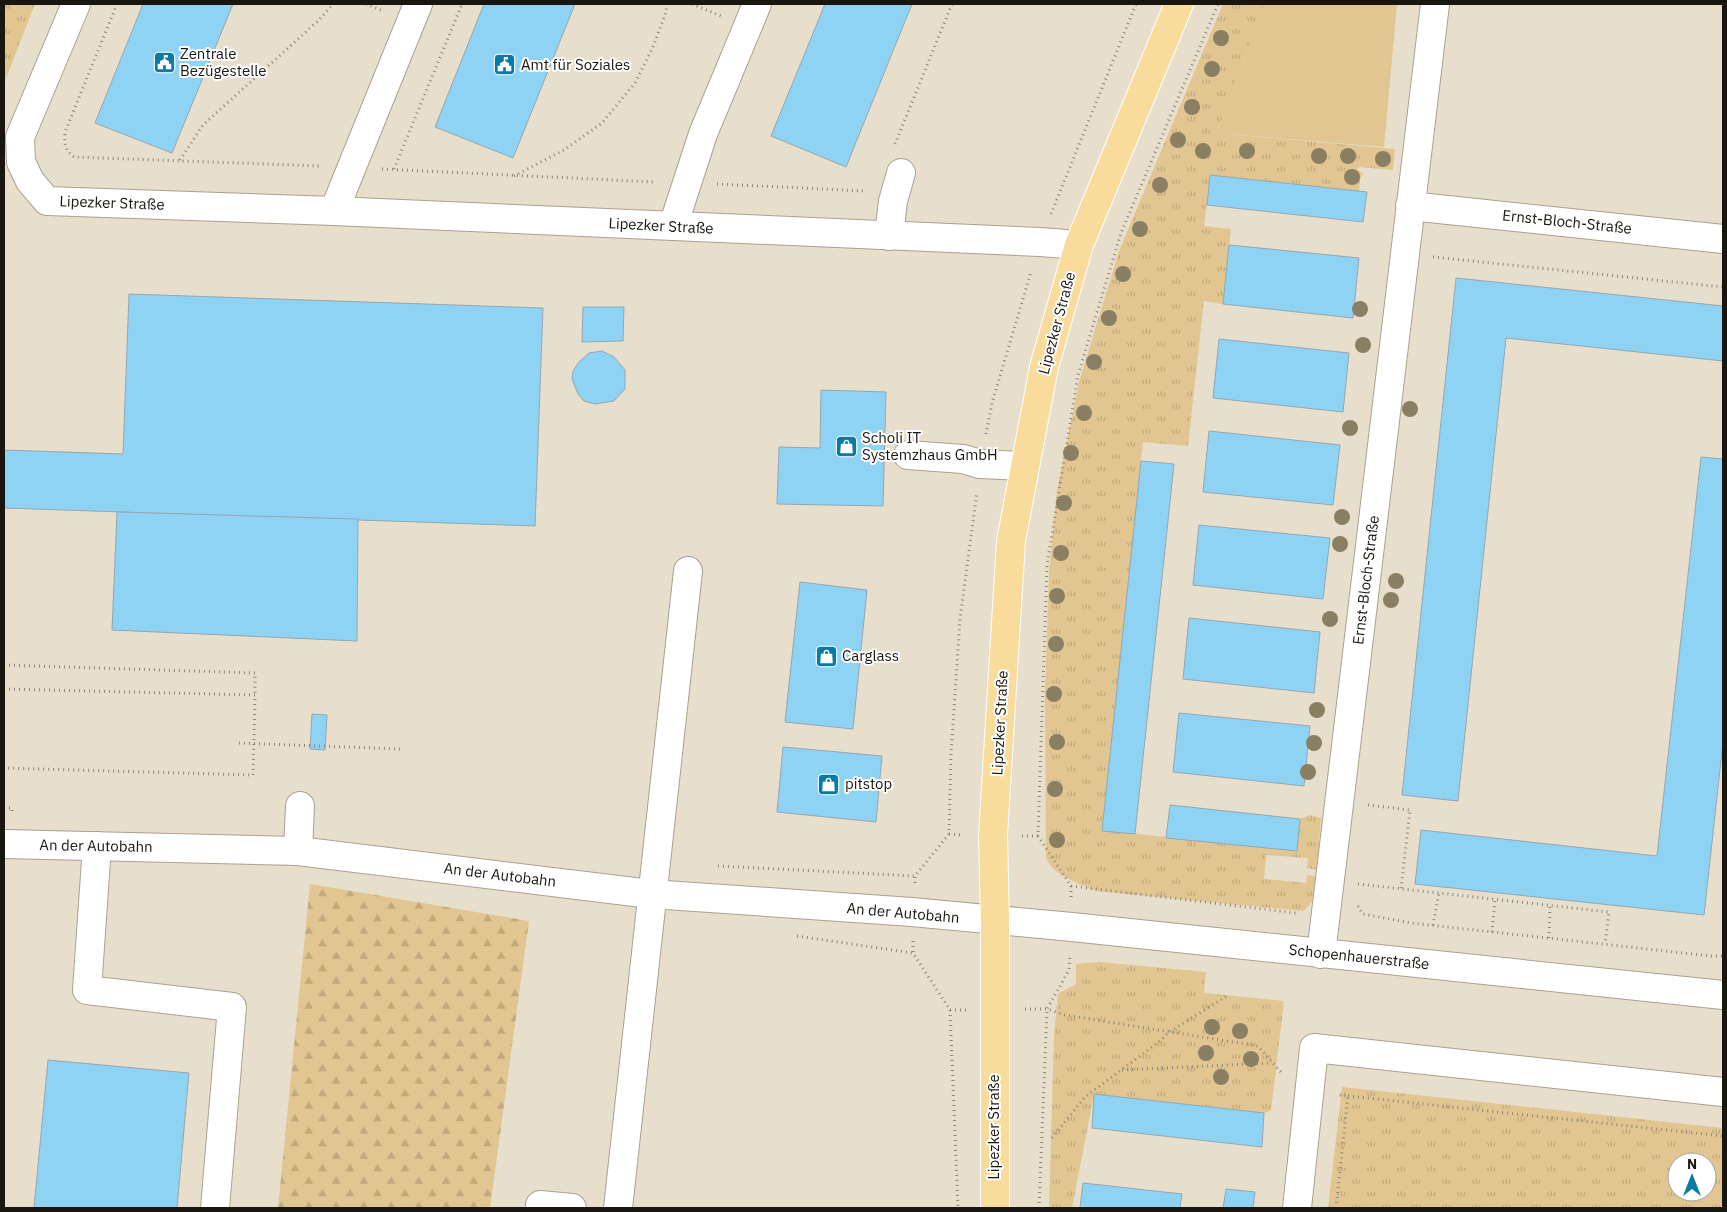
<svg xmlns="http://www.w3.org/2000/svg" width="1727" height="1212" font-family="'IBM Plex Sans',sans-serif">
	<defs>
		<pattern id="grass-tufts" width="24" height="20" patternUnits="userSpaceOnUse" patternTransform="scale(1.25)"><rect width="24" height="20" fill="#e1c691"/><path d="M3 7l-1-3M5 7V3M7 7l1-3M15 17l-1-3M17 17v-4M19 17l1-3" fill="none" stroke="#c0a97c"/></pattern>
		<pattern id="forest-firs" width="22" height="20" patternUnits="userSpaceOnUse" patternTransform="scale(1.25)"><rect width="22" height="20" fill="#e1c691"/><path d="M5 1l3.5 6h-7zM16 11l3.5 6h-7z" fill="#c0a97c"/></pattern>
	</defs>
	<rect width="100%" height="100%" fill="#e7decc"/>
	<g fill="url(#grass-tufts)" fill-rule="evenodd">
		<polygon points="4,4 35,4 4,83"/>
		<path d="M1223,4H1264L1217,133L1395,149L1393,170L1359,167L1358,170L1363,174L1360,179L1359,191L1210,175L1204,226L1231,229L1223,304L1204,301L1188,446L1143,442L1102,830L1296,851L1300,819L1310,815L1321,818L1317,870L1307,868L1308,858L1266,855L1264,879L1306,883L1307,875L1316,876L1315,898L1304,911L1096,891C1082,885 1050,874 1046,857L1045,691L1049,572L1057,491L1079,382L1119,251Z"/>
		<polygon points="1099,962 1206,972 1204,993 1284,1001 1271,1111 1264,1113 1094,1094 1072,1208 1049,1208 1054,1035 1058,994 1076,984 1076,964"/>
		<path d="M1342,1087L1723,1128V1208H1328ZM1677,1162H1707V1192H1677Z"/>
	</g>
	<polygon fill="url(#forest-firs)" points="310,884 529,921 490,1208 278,1208"/>
	<polygon fill="#e1c691" points="1264,4 1397,4 1384,147 1217,133"/>
	<g fill="#8fd3f4" stroke="#94a7b1">
		<polygon points="143,4 233,4 172,153 95,123"/>
		<polygon points="484,4 575,4 513,158 435,127"/>
		<polygon points="825,4 912,4 846,167 771,136"/>
		<polygon points="1210,175 1367,192 1363,222 1207,205"/>
		<polygon points="1229,245 1359,258 1353,318 1223,304"/>
		<polygon points="1456,278 1723,306 1723,361 1506,338 1458,801 1402,795"/>
		<polygon points="129,294 543,308 535,526 4,508 4,450 123,454"/>
		<polygon points="583,307 624,307 623,341 582,342"/>
		<polygon points="1219,339 1349,353 1343,412 1213,398"/>
		<polygon points="602,351 614,357 625,370 625,389 614,401 595,404 584,401 578,394 572,379 573,371 579,362 589,353"/>
		<polygon points="821,390 886,392 883,506 777,504 779,447 820,448"/>
		<polygon points="1209,431 1340,445 1333,505 1203,492"/>
		<polygon points="1701,457 1723,459 1723,742 1704,915 1415,884 1421,830 1657,856"/>
		<polygon points="1141,461 1174,464 1135,834 1102,831"/>
		<polygon points="117,512 358,519 357,641 112,630"/>
		<polygon points="1199,525 1330,538 1323,599 1193,585"/>
		<polygon points="800,582 867,590 853,729 785,722"/>
		<polygon points="1189,618 1320,632 1314,693 1183,679"/>
		<polygon points="1179,713 1310,726 1304,786 1173,772"/>
		<polygon points="312,714 327,715 325,750 310,749"/>
		<polygon points="783,747 882,756 876,822 777,812"/>
		<polygon points="1170,805 1300,819 1297,851 1166,838"/>
		<polygon points="48,1060 189,1073 177,1208 34,1208"/>
		<polygon points="1094,1094 1264,1113 1262,1147 1092,1128"/>
		<polygon points="1083,1183 1182,1194 1180,1208 1080,1208"/>
		<polygon points="1226,1189 1255,1192 1253,1208 1223,1208"/>
	</g>
	<g fill="none" stroke-linecap="round" stroke-linejoin="round">
		<defs>
			<g id="minor">
				<polyline points="76,4 20,137 21,162 30,181 47,201 334,211 1040,242 1079,245"/>
				<polyline points="1410,206 1723,239"/>
				<polyline points="334,211 418,4"/>
				<polyline points="673,226 703,134 757,4"/>
				<polyline points="889,236 893,201 901,173"/>
				<polyline points="908,455 963,459 980,464 1025,466"/>
				<polyline points="4,844 298,851 651,894 912,912 1072,927 1723,995"/>
				<polyline points="97,846 87,990 232,1007 215,1208"/>
				<polyline points="298,851 300,806"/>
				<polyline points="1321,954 1435,4"/>
				<polyline points="540,1205 572,1208"/>
				<polyline points="618,1208 688,571"/>
				<polyline points="1297,1208 1314,1048 1723,1092"/>
			</g>
			<polyline id="major" points="995,1208 995,921 993,835 1011,541 1044,367 1079,245 1179,4"/>
		</defs>
		<use href="#minor" stroke="#aaa291" stroke-width="30"/>
		<use href="#major" stroke="#fff" stroke-width="30"/>
		<g stroke="#8e877a" stroke-width="3" stroke-dasharray="1 4" stroke-linecap="butt">
			<path d="M117,4L65,132C64,144 65,150 74,157L321,166"/>
			<polyline points="366,4 383,11"/>
			<polyline points="692,4 721,16"/>
			<polyline points="895,144 952,4"/>
			<polyline points="180,160 203,125 318,21 333,4"/>
			<polyline points="382,169 655,182"/>
			<polyline points="394,169 462,4"/>
			<polyline points="514,176 564,150 602,123 635,83 653,47 666,12 667,4"/>
			<polyline points="717,184 865,191"/>
			<polyline points="1051,214 1136,4"/>
			<polyline points="1433,257 1723,287"/>
			<polyline points="986,434 992,403 1031,272"/>
			<polyline points="4,665 255,673 255,695"/>
			<polyline points="4,689 255,695 253,775 4,768"/>
			<polyline points="239,743 402,749"/>
			<polyline points="1368,805 1410,810 1401,889"/>
			<polyline points="4,808 12,808 12,815"/>
			<polyline points="949,834 963,835"/>
			<polyline points="1022,836 1038,836"/>
			<polyline points="718,866 915,876"/>
			<polyline points="915,883 915,876 949,834 951,754 960,619 977,492"/>
			<polyline points="1358,884 1609,912 1605,944"/>
			<polyline points="1071,886 1296,913"/>
			<polyline points="1071,897 1071,886 1038,836 1047,565 1078,375 1121,233 1218,4"/>
			<polyline points="1358,906 1363,914 1411,923 1711,956 1723,956"/>
			<polyline points="1433,925 1439,893"/>
			<polyline points="1492,932 1495,900"/>
			<polyline points="797,936 913,953"/>
			<polyline points="1549,938 1550,906"/>
			<polyline points="913,941 913,953 950,1010 958,1208"/>
			<polyline points="1025,1009 1047,1009 1065,1015 1258,1046 1277,1068 1281,1072"/>
			<polyline points="950,1010 966,1010"/>
			<polyline points="1122,1070 1272,1063"/>
			<polyline points="1348,1096 1723,1136"/>
			<polyline points="1052,1138 1085,1097 1160,1041 1169,1032 1227,996"/>
			<polyline points="1039,1208 1047,1009 1069,970 1070,956"/>
			<polyline points="1336,1208 1348,1096 1339,1095"/>
		</g>
		<use href="#minor" stroke="#fff" stroke-width="28"/>
		<use href="#major" stroke="#f9dc9c" stroke-width="28"/>
	</g>
	<g fill="#8a7e63">
		<circle cx="1221" cy="38" r="8"/>
		<circle cx="1212" cy="69" r="8"/>
		<circle cx="1192" cy="107" r="8"/>
		<circle cx="1178" cy="140" r="8"/>
		<circle cx="1203" cy="151" r="8"/>
		<circle cx="1247" cy="151" r="8"/>
		<circle cx="1319" cy="156" r="8"/>
		<circle cx="1348" cy="156" r="8"/>
		<circle cx="1383" cy="159" r="8"/>
		<circle cx="1352" cy="177" r="8"/>
		<circle cx="1160" cy="185" r="8"/>
		<circle cx="1140" cy="229" r="8"/>
		<circle cx="1123" cy="274" r="8"/>
		<circle cx="1360" cy="309" r="8"/>
		<circle cx="1109" cy="318" r="8"/>
		<circle cx="1363" cy="345" r="8"/>
		<circle cx="1094" cy="362" r="8"/>
		<circle cx="1410" cy="409" r="8"/>
		<circle cx="1084" cy="413" r="8"/>
		<circle cx="1350" cy="428" r="8"/>
		<circle cx="1071" cy="453" r="8"/>
		<circle cx="1064" cy="503" r="8"/>
		<circle cx="1342" cy="517" r="8"/>
		<circle cx="1340" cy="544" r="8"/>
		<circle cx="1061" cy="553" r="8"/>
		<circle cx="1396" cy="581" r="8"/>
		<circle cx="1057" cy="596" r="8"/>
		<circle cx="1391" cy="600" r="8"/>
		<circle cx="1330" cy="619" r="8"/>
		<circle cx="1056" cy="644" r="8"/>
		<circle cx="1054" cy="694" r="8"/>
		<circle cx="1317" cy="710" r="8"/>
		<circle cx="1057" cy="742" r="8"/>
		<circle cx="1314" cy="743" r="8"/>
		<circle cx="1308" cy="772" r="8"/>
		<circle cx="1055" cy="789" r="8"/>
		<circle cx="1057" cy="840" r="8"/>
		<circle cx="1212" cy="1027" r="8"/>
		<circle cx="1240" cy="1031" r="8"/>
		<circle cx="1206" cy="1053" r="8"/>
		<circle cx="1251" cy="1059" r="8"/>
		<circle cx="1221" cy="1077" r="8"/>
	</g>
	<defs>
		<symbol id="civic-square" viewBox="-11 -11 22 22"><rect x="-9" y="-9" width="18" height="18" rx="4" fill="#087ba4" stroke="#fff"/><path d="M-.6-6.5H3V-4.5H.6V-3L4-1V1h2V6H-6V1h2V-1L-.6-3ZM-1.2 2.5V6h2.4V2.5Z" fill="#fff"/></symbol>
		<symbol id="shop-square" viewBox="-11 -11 22 22"><rect x="-9" y="-9" width="18" height="18" rx="4" fill="#087ba4" stroke="#fff"/><path d="M-5-2.5h2.3a2.7 3.5 0 0 1 5.4 0H5L5.5 6h-11ZM-1.5-2.5h3a1.5 2.3 0 0 0-3 0Z" fill="#fff"/></symbol>
	</defs>
	<g fill-rule="evenodd">
		<use href="#civic-square" x="152" y="50" width="25" height="25"/>
		<use href="#civic-square" x="492" y="52" width="25" height="25"/>
		<use href="#shop-square" x="834" y="434" width="25" height="25"/>
		<use href="#shop-square" x="814" y="644" width="25" height="25"/>
		<use href="#shop-square" x="816" y="772" width="25" height="25"/>
	</g>
	<g text-anchor="middle" stroke-width="4" stroke-linejoin="round" paint-order="stroke">
		<g font-size="15" fill="#19160f" stroke="#fff" text-anchor="start">
			<text x="180" y="59">Zentrale<tspan x="180" dy="17">Bezügestelle</tspan></text>
			<text x="521" y="70">Amt für Soziales</text>
			<text x="862" y="443">Scholi IT<tspan x="862" dy="17">Systemzhaus GmbH</tspan></text>
			<text x="842" y="661">Carglass</text>
			<text x="845" y="789">pitstop</text>
		</g>
		<g font-size="15" fill="#19160f" stroke="#fff">
			<text transform="translate(112 203) rotate(2)" y="5">Lipezker Straße</text>
			<text transform="translate(1567 222) rotate(6)" y="5">Ernst-Bloch-Straße</text>
			<text transform="translate(661 226) rotate(3)" y="5">Lipezker Straße</text>
			<text transform="translate(1057 323) rotate(-75)" y="5">Lipezker Straße</text>
			<text transform="translate(1366 580) rotate(-83)" y="5">Ernst-Bloch-Straße</text>
			<text transform="translate(1000 723) rotate(-87)" y="5">Lipezker Straße</text>
			<text transform="translate(96 846) rotate(1)" y="5">An der Autobahn</text>
			<text transform="translate(500 875) rotate(7)" y="5">An der Autobahn</text>
			<text transform="translate(903 913) rotate(5)" y="5">An der Autobahn</text>
			<text transform="translate(1359 957) rotate(6)" y="5">Schopenhauerstraße</text>
			<text transform="translate(994 1127) rotate(-90)" y="5">Lipezker Straße</text>
		</g>
	</g>
	<rect width="1727" height="1212" fill="none" stroke="#19160f" stroke-width="10"/>
	<g transform="translate(1692 1177)"><circle r="24" fill="#ffffff" stroke="#a3a29f"/>
	<path d="M0-4L9 19L0 12L-9 19Z" fill="#087ba4"/>
	<text y="-8" font-size="14" font-weight="bold" text-anchor="middle" fill="#19160f">N</text>
	</g>
</svg>
